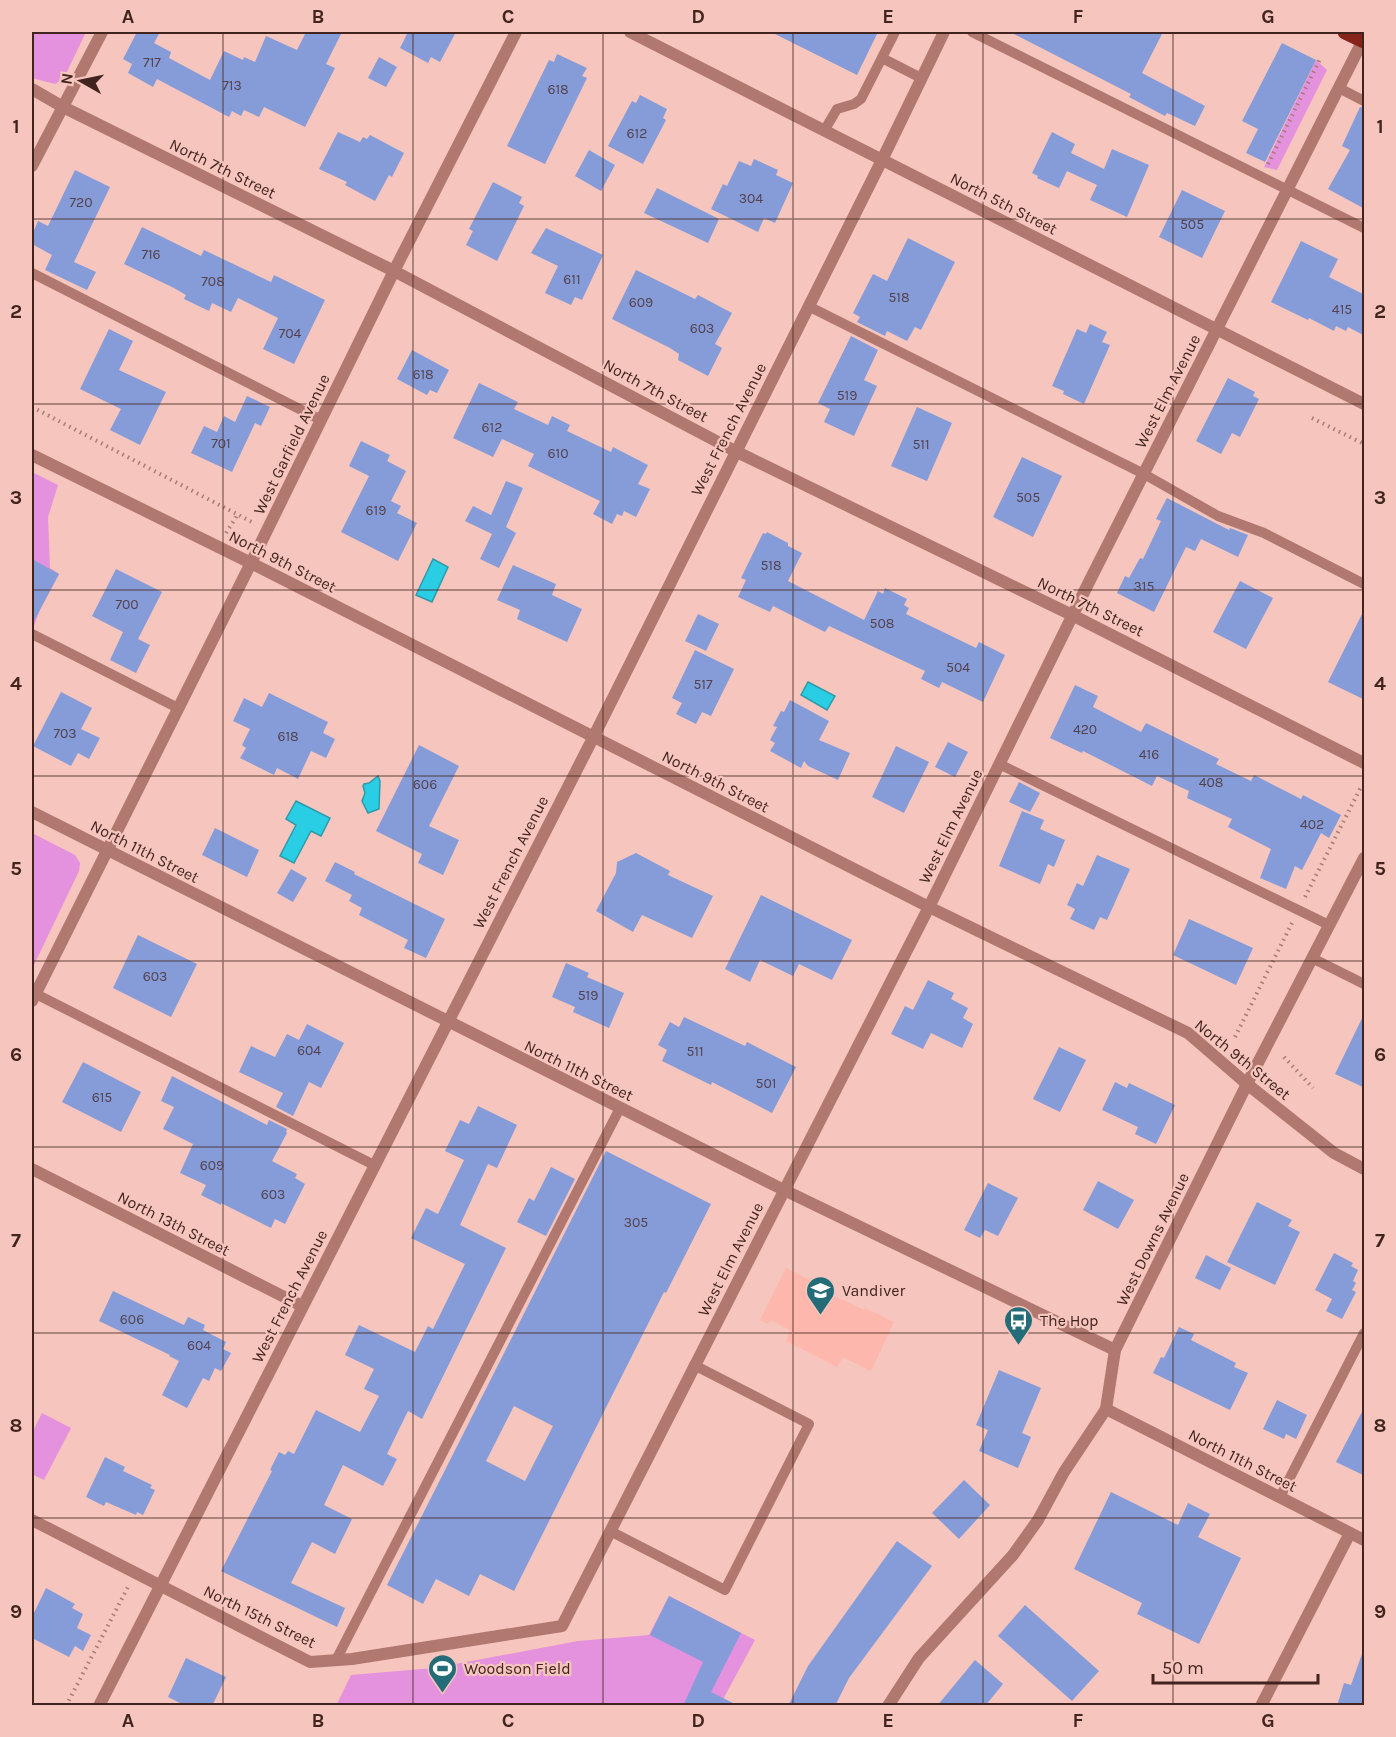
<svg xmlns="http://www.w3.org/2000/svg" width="1396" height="1737" font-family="Karla,sans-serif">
	<rect width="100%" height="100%" fill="#f6c5bd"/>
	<polygon fill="#fdb7ac" points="786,1268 814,1282 812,1285 864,1310 865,1308 894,1322 871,1371 843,1357 837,1367 786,1341 790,1330 771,1320 768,1324 760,1320"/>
	<g fill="#e491de">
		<polygon points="32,32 86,32 64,78 55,84 32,78"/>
		<polygon points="1316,60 1327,70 1277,170 1264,167"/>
		<polygon points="32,472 58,485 48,517 50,568 59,574 40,609 33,629 32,628"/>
		<polygon points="32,833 75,855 80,863 79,871 32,969"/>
		<polygon points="42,1413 71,1428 44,1480 32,1474 32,1433"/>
		<polygon points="669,1596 755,1640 720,1705 336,1706 351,1675 434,1668 578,1641 649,1635"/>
	</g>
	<g fill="#29cde4" stroke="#309aa9" stroke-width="1.5">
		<polygon points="433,559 448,567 432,602 416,595"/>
		<polygon points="808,682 835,696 827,710 801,695"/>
		<polygon points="378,776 380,781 379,809 368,813 362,801 365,793 363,786 364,784 369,783"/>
		<polygon points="296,801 330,818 321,836 311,831 294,863 280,856 296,825 286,819"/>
	</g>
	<g fill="#869cd9" fill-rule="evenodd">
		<polygon points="137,32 160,32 154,43 171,52 169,58 210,80 224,51 243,60 244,57 255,62 266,36 297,50 306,32 342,32 326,64 335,68 305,127 264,107 259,117 244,110 241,116 232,111 229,117 157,79 153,87 128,73 132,64 123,59"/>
		<polygon points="408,32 456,32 440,62 431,57 428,63 400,48"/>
		<polygon points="771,32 878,32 857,75"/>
		<polygon points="1010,32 1163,32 1142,73 1205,106 1195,126 1167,113 1165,116 1129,97 1131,94"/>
		<polygon points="1282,43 1316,60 1265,162 1246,153 1258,129 1242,121"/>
		<polygon points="557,54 587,68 582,76 587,78 545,164 507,146 549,60 554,62"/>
		<polygon points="379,57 397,67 386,87 368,78"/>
		<polygon points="640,95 667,109 663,118 666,120 643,164 608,146 632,101 636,103"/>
		<polygon points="1360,107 1365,108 1365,209 1328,189 1350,150 1342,146"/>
		<polygon points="338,132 360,142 363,137 367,139 370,135 404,153 392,177 389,175 375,201 345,185 347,182 319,169"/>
		<polygon points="1052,132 1075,144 1071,153 1104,169 1112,149 1149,165 1127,217 1090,200 1097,185 1067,171 1059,188 1037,178 1038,176 1032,173"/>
		<polygon points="589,150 615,165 601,191 575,176"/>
		<polygon points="754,159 778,170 776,175 793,183 775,223 764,218 758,232 711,209 723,184 727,186 739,161 751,166"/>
		<polygon points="75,170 110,187 74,262 96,272 87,290 45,270 52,255 32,244 32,235 38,221 48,226"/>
		<polygon points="493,182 522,197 519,203 524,206 497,261 466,245 473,231 469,229"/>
		<polygon points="657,188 719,219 708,243 644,213"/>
		<polygon points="1182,190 1225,211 1202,258 1159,237"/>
		<polygon points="142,227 201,256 204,250 271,282 274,275 325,300 294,364 263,349 278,318 238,298 231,312 212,303 209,311 184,299 186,295 174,288 124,264"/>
		<polygon points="546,228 603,255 582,300 575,297 571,305 545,293 558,266 531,253"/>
		<polygon points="908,238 955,262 921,330 915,327 907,341 887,331 885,336 857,322 860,317 853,313 873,274 887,281"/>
		<polygon points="1301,241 1338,259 1329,277 1365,295 1365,336 1348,327 1346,331 1336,326 1334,331 1309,318 1308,320 1271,302"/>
		<polygon points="636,270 695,299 698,295 732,313 715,344 722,348 708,376 678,360 679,354 670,348 612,319"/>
		<polygon points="1090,324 1107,332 1102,342 1110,345 1084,404 1063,394 1064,391 1052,386 1077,329 1086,333"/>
		<polygon points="109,329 133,341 119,370 166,392 140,445 110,430 121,409 80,389"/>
		<polygon points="851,336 878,350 864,380 877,386 854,436 824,422 830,409 818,403"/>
		<polygon points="412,350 449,370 437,393 430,390 427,395 397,379"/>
		<polygon points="1228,378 1255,392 1253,396 1259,399 1240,437 1232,433 1221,454 1196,441"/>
		<polygon points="479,383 518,402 514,409 548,425 552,416 570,425 567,431 611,452 613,447 648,465 638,484 650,489 636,517 624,511 622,516 617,514 612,524 593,514 600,501 528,466 534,454 502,439 493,457 453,438"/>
		<polygon points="247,396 270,407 261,426 255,423 232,472 191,453 204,426 217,432 224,416 235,422"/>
		<polygon points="917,407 952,423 927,481 891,466"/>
		<polygon points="361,441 390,455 387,461 406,471 391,501 401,506 397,513 417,523 398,561 341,532 369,476 349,466"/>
		<polygon points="1022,457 1062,476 1033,537 993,517"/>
		<polygon points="506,481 523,488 506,527 516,533 499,568 480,559 492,534 465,521 473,506 491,515"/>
		<polygon points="1167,498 1229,530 1230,528 1248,535 1238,557 1201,539 1195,551 1186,547 1154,612 1117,593 1125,576 1129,578 1140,558 1143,559 1161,521 1156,519"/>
		<polygon points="767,532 788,543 788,546 802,553 788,581 864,620 878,591 883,594 885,588 907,599 904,605 909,608 906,614 976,648 979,642 1005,655 983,702 942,682 939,688 921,679 925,671 829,626 825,632 773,606 770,612 738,597 746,580 741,578 763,533 766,534"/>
		<polygon points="32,559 59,574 32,625"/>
		<polygon points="513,565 556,584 552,595 582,609 567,642 517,619 520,610 497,600"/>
		<polygon points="116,569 162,592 138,639 150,645 136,673 110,660 123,632 92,616"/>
		<polygon points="1240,581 1273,598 1246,649 1213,632"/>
		<polygon points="1365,608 1365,700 1328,682"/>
		<polygon points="698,614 719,624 706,651 685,641"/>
		<polygon points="695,650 734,669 711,716 702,712 696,724 676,714 682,703 672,698"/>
		<polygon points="1075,685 1098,696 1093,707 1141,732 1146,723 1219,759 1216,764 1251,781 1254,775 1301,799 1303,795 1341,815 1329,838 1321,833 1302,870 1295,866 1286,889 1260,878 1271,849 1228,827 1232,819 1187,798 1189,791 1157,776 1152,786 1083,751 1082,753 1050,738"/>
		<polygon points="61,692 92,708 81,729 100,738 89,759 78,753 71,766 33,746"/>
		<polygon points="269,693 328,722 323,733 335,739 326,758 311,751 298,779 277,768 274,775 240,758 246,748 242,745 250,729 233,721 244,698 262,707"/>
		<polygon points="790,700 829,721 819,740 850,753 838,780 808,766 804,761 801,768 770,751 775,743 770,740 777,727 773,726 781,711 784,712"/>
		<polygon points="948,742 968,752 955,777 935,767"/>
		<polygon points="419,745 459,766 429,826 459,840 443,875 418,863 422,854 376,831"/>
		<polygon points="896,746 929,762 904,813 872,797"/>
		<polygon points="1019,782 1040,793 1030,812 1009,802"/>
		<polygon points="1022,811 1044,820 1040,829 1065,840 1054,867 1048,864 1040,884 999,866"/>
		<polygon points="215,828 259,850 247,877 202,855"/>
		<polygon points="636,853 670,871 668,875 713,896 692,938 642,915 633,932 596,911 616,873 617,862"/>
		<polygon points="1097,855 1130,869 1107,920 1100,917 1094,930 1070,919 1075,909 1067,905 1077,883 1083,886"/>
		<polygon points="335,862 355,872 354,874 445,919 426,958 404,948 408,940 359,915 362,908 349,901 352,895 325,881"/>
		<polygon points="291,869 307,878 293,902 277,893"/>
		<polygon points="761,895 852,940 832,980 799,964 793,976 760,960 750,982 725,969"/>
		<polygon points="1189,919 1253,948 1236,985 1173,955"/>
		<polygon points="138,935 197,964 171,1017 113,988"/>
		<polygon points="566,963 589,973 587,977 624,993 609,1028 573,1012 575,1007 552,997"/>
		<polygon points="928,980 954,993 951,999 968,1008 963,1018 973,1024 962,1048 931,1033 923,1049 891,1034 905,1006 913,1010"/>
		<polygon points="1365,1012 1365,1088 1335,1074"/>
		<polygon points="684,1017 745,1046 747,1042 796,1067 772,1113 712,1082 711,1085 662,1061 667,1050 658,1045 670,1022 679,1027"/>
		<polygon points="307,1024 344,1043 321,1088 309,1082 293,1116 276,1107 283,1093 239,1072 251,1046 275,1057 287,1034 299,1040"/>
		<polygon points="1059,1047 1086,1060 1060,1112 1033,1099"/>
		<polygon points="83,1062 141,1092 121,1132 62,1102"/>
		<polygon points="172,1076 267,1125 269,1120 287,1129 286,1132 287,1133 272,1161 297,1174 295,1178 305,1184 285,1224 275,1219 271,1228 221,1203 221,1205 201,1195 206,1185 180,1173 193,1144 163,1129 174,1107 161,1101"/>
		<polygon points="1115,1082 1127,1088 1129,1083 1175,1105 1156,1144 1135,1134 1138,1127 1102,1110"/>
		<polygon points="478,1106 517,1125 497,1168 488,1164 460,1225 506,1248 422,1419 408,1411 387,1454 397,1459 383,1486 343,1465 324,1505 352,1519 335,1554 312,1542 291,1583 345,1608 337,1627 221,1571 272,1471 270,1470 279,1452 285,1455 288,1451 294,1454 316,1410 360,1432 379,1396 364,1389 374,1369 345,1355 359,1325 415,1352 428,1326 433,1329 465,1264 411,1238 426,1208 438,1214 464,1160 445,1151 460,1120 469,1124"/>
		<path d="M606,1151L711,1204L666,1293L664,1292L514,1591L480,1574L469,1596L436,1579L423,1604L387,1585ZM514,1406L553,1426L525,1481L486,1461Z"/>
		<polygon points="551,1167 575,1179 546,1236 517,1222 529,1198 534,1201"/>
		<polygon points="1098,1181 1134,1200 1118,1229 1083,1210"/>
		<polygon points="988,1183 1018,1198 998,1236 985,1230 980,1238 964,1230"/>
		<polygon points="1257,1202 1292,1220 1288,1226 1300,1232 1275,1285 1227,1262"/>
		<polygon points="1334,1253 1353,1263 1351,1266 1358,1270 1353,1281 1356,1283 1352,1290 1356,1292 1342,1319 1326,1311 1332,1299 1315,1290"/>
		<polygon points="1206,1255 1231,1268 1220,1290 1195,1278"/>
		<polygon points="113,1291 184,1325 188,1317 205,1325 203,1330 226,1342 223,1349 231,1353 221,1371 215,1368 209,1381 203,1378 187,1408 162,1395 179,1361 169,1356 170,1355 99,1321"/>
		<polygon points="1179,1327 1194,1334 1191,1340 1236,1363 1234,1367 1248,1373 1230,1410 1153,1373 1161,1357 1164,1358"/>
		<polygon points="999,1370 1041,1388 1022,1433 1031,1437 1018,1468 979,1451 988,1430 976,1425"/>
		<polygon points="1277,1400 1307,1415 1296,1439 1286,1434 1284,1439 1263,1429"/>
		<polygon points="1365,1406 1365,1476 1336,1462"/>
		<polygon points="105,1457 125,1467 123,1471 152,1485 150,1488 155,1490 143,1515 137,1512 136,1515 106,1502 104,1506 86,1497"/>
		<polygon points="964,1480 990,1505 959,1539 932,1513"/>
		<polygon points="1111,1492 1178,1525 1188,1503 1210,1514 1198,1537 1241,1558 1199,1644 1137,1614 1142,1603 1074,1569"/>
		<polygon points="897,1541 932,1566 849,1678 835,1706 788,1706 808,1666"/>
		<polygon points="46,1588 75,1604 72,1608 83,1614 77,1628 91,1635 83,1651 75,1646 69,1657 32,1638 32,1617"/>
		<polygon points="669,1596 741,1633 711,1692 739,1706 683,1706 703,1662 650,1635"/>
		<polygon points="1025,1605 1099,1671 1072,1701 998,1636"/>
		<polygon points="1362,1654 1365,1654 1365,1706 1337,1706 1344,1683 1351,1685"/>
		<polygon points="186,1658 226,1677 212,1706 186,1706 168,1697"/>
		<polygon points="975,1660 1003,1684 985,1706 937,1706"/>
	</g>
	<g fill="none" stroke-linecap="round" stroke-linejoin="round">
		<g stroke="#a57d76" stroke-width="4" stroke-dasharray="1.5 4.5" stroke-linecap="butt">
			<polyline points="1268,164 1321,57"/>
			<polyline points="32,407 252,522"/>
			<polyline points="1312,418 1364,444"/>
			<polyline points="226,533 238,514"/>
			<polyline points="1305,897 1362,785"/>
			<polyline points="1235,1037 1292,923"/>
			<polyline points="1284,1057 1313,1088"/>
			<polyline points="66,1706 128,1587"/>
		</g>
		<g stroke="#b0786f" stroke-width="10">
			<polyline points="972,32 1364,228"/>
			<polyline points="882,58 921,78"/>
			<polyline points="1339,88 1364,101"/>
			<polyline points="824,131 837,109 854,104 861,99 895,32"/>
			<polyline points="32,273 321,420"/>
			<polyline points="808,306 1144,474 1218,516 1264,533 1364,584"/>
			<polyline points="32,634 178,708"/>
			<polyline points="999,764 1329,925"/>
			<polyline points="1312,958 1364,984"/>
			<polyline points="32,992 374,1165"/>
			<polyline points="1280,1497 1364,1333"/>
			<polyline points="610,1531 725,1590 809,1424 694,1365"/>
			<polyline points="336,1660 620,1108"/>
		</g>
		<g stroke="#b0786f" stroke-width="12">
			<polyline points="630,32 1364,404"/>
			<polyline points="32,89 63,107 394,271 735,451 1072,615 1364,763"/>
			<polyline points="32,166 102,32"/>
			<polyline points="32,455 251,563 929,907 1188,1033 1247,1084 1334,1153 1364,1169"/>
			<polyline points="32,812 784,1190 1115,1350"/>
			<polyline points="32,1001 251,563 394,271 516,32"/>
			<polyline points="32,1169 302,1306"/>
			<polyline points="1106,1409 1364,1540"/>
			<polyline points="32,1520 310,1662 352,1659 562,1626 929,907 1088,584 1364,38"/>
			<polyline points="99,1706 593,738 882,160 944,32"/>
			<polyline points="888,1706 919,1658 1013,1555 1038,1520 1064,1472 1106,1409 1115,1350 1247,1084 1364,858"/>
			<polyline points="1261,1706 1350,1533"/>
		</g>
		<polyline stroke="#86231a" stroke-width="15" points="1345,32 1364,41"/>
	</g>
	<path fill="none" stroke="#42241f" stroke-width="1.5" stroke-opacity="0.55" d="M223,32V1706M413,32V1706M603,32V1706M793,32V1706M983,32V1706M1173,32V1706M32,219H1364M32,404H1364M32,590H1364M32,776H1364M32,961H1364M32,1147H1364M32,1333H1364M32,1518H1364"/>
	<defs>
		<symbol id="school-pin" viewBox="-11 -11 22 30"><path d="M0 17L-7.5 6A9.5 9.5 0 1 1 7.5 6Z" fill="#246d78" stroke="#f6c5bd"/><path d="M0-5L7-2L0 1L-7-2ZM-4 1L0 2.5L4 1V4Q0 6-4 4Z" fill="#fff"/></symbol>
		<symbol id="bus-pin" viewBox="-11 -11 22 30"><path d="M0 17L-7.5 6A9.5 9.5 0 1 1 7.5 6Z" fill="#246d78" stroke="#f6c5bd"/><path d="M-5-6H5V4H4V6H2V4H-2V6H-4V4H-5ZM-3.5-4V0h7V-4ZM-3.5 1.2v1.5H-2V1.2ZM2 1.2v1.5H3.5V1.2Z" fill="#fff"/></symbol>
		<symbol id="stadium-pin" viewBox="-11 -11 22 30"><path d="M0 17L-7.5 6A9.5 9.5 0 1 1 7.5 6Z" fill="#246d78" stroke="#f6c5bd"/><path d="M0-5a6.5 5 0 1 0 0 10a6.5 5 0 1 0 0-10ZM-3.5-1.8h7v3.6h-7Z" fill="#fff"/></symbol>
	</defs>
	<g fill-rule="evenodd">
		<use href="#school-pin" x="804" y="1274" width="33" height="45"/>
		<use href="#bus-pin" x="1002" y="1304" width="33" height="45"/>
		<use href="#stadium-pin" x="426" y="1652" width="33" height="45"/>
	</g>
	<g text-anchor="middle" stroke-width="4.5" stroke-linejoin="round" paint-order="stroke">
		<g font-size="14" fill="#53424e">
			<text x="152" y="67">717</text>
			<text x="232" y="90">713</text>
			<text x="558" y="94">618</text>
			<text x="637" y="138">612</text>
			<text x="751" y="203">304</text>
			<text x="81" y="207">720</text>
			<text x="1192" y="229">505</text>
			<text x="151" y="259">716</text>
			<text x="572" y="284">611</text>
			<text x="213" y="286">708</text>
			<text x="899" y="302">518</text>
			<text x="641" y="307">609</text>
			<text x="1342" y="314">415</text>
			<text x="702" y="333">603</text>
			<text x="290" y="338">704</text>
			<text x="423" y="379">618</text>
			<text x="847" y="400">519</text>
			<text x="492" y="432">612</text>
			<text x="221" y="448">701</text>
			<text x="921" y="449">511</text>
			<text x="558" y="458">610</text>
			<text x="1028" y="502">505</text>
			<text x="376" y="515">619</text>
			<text x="771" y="570">518</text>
			<text x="1144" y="591">315</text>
			<text x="127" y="609">700</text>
			<text x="882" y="628">508</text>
			<text x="958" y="672">504</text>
			<text x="703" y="689">517</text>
			<text x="1085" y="734">420</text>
			<text x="65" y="738">703</text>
			<text x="288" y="741">618</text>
			<text x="1149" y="759">416</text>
			<text x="1211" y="787">408</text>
			<text x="425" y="789">606</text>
			<text x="1312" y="829">402</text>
			<text x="155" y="981">603</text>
			<text x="588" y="1000">519</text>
			<text x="309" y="1055">604</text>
			<text x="695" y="1056">511</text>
			<text x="766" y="1088">501</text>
			<text x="102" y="1102">615</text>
			<text x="212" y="1170">609</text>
			<text x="273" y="1199">603</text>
			<text x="636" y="1227">305</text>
			<text x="132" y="1324">606</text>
			<text x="199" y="1350">604</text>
		</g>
		<g font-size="16" fill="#42241f" stroke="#f6c5bd">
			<text transform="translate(223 168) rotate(26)" y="6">North 7th Street</text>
			<text transform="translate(1004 203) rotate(27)" y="6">North 5th Street</text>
			<text transform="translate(656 390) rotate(28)" y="6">North 7th Street</text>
			<text transform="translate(1167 391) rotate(-63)" y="6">West Elm Avenue</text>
			<text transform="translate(728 429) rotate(-63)" y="6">West French Avenue</text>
			<text transform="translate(291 444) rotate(-64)" y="6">West Garfield Avenue</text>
			<text transform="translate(283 561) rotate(27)" y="6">North 9th Street</text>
			<text transform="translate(1091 606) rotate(26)" y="6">North 7th Street</text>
			<text transform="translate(716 781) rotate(27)" y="6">North 9th Street</text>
			<text transform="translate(950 826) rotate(-64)" y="6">West Elm Avenue</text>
			<text transform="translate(145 851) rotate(27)" y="6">North 11th Street</text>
			<text transform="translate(510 862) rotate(-63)" y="6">West French Avenue</text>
			<text transform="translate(1243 1059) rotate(39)" y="6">North 9th Street</text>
			<text transform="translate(579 1070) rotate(26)" y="6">North 11th Street</text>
			<text transform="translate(174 1223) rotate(27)" y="6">North 13th Street</text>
			<text transform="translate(1152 1239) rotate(-64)" y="6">West Downs Avenue</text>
			<text transform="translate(730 1259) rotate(-63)" y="6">West Elm Avenue</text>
			<text transform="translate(289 1296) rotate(-63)" y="6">West French Avenue</text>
			<text transform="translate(1243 1460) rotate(27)" y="6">North 11th Street</text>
			<text transform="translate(260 1616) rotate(26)" y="6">North 15th Street</text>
		</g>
		<g font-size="16" fill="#42241f" stroke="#f6c5bd" text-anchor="start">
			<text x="842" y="1296">Vandiver</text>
			<text x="1040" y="1326">The Hop</text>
			<text x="464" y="1674">Woodson Field</text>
		</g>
	</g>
	<rect width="1396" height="1737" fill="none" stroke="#f6c5bd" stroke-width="66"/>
	<g transform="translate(81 81) rotate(279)" stroke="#f6c5bd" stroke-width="4.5" paint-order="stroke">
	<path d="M0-4.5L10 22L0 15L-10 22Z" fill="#42241f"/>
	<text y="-9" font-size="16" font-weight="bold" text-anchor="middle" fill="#42241f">N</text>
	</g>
	<path d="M1153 1674v9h165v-9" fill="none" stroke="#42241f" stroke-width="3"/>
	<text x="1162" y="1674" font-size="18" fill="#42241f" stroke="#f6c5bd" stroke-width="4.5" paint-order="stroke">50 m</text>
	<rect x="33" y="33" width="1330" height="1671" fill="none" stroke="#42241f" stroke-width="2"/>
	<g font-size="20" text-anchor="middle" font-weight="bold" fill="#42241f">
		<text x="128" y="23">A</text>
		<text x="318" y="23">B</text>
		<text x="508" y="23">C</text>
		<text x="698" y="23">D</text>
		<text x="888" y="23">E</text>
		<text x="1078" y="23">F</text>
		<text x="1268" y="23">G</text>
		<text x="16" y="133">1</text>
		<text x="1380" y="133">1</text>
		<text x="16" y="318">2</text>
		<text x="1380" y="318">2</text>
		<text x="16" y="504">3</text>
		<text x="1380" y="504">3</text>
		<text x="16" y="690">4</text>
		<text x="1380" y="690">4</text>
		<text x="16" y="875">5</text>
		<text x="1380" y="875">5</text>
		<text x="16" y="1061">6</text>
		<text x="1380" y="1061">6</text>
		<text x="16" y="1247">7</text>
		<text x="1380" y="1247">7</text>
		<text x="16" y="1432">8</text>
		<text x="1380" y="1432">8</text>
		<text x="16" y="1618">9</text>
		<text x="1380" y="1618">9</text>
		<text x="128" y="1727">A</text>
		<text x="318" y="1727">B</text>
		<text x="508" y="1727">C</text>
		<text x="698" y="1727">D</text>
		<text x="888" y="1727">E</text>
		<text x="1078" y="1727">F</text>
		<text x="1268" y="1727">G</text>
	</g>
</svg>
